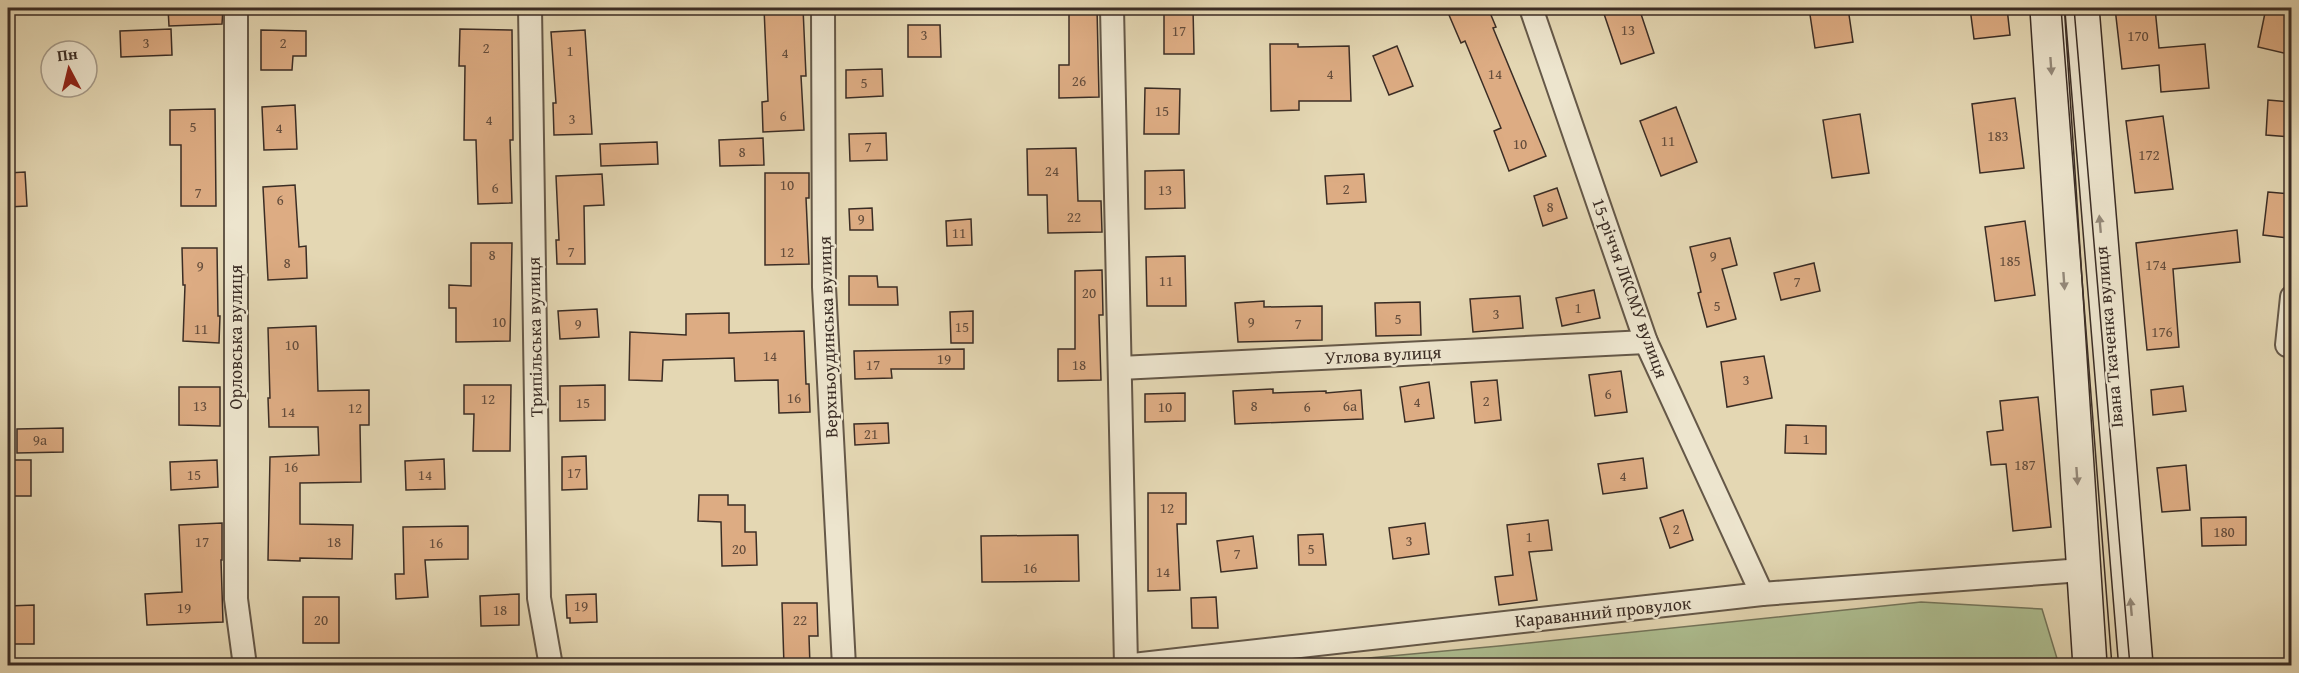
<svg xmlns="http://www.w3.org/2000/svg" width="2299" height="673" font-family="'Gentium Book Plus',serif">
	<rect width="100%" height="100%" fill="#e4d7b3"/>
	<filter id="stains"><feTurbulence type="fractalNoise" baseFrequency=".00333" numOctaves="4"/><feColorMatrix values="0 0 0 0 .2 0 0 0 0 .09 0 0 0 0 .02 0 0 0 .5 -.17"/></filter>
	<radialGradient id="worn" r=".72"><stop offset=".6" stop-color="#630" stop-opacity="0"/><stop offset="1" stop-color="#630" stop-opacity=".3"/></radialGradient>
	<polygon fill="#aebf92" stroke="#74765c" stroke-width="1.5" points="1921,602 2042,609 2059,665 1292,665 1499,646"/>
	<g fill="#ddac83" stroke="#3b2d25" stroke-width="1.5">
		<polygon points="168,8 223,8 222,24 169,26"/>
		<polygon points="764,8 803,8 806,76 801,76 804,130 763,132 762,102 768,101"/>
		<polygon points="1069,8 1097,8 1099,97 1059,98 1059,65 1069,65"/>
		<polygon points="1164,8 1193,8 1194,54 1164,54"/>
		<polygon points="1446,8 1488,8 1496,27 1493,28 1546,156 1509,171 1494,131 1501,128 1465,41 1461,43"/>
		<polygon points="1602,8 1639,8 1654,53 1621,64"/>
		<polygon points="1809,8 1848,8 1853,42 1815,48"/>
		<polygon points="1970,8 2007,8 2010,35 1974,39"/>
		<polygon points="2115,8 2155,8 2159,48 2205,44 2209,88 2161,92 2159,65 2122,69"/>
		<polygon points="2266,8 2292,8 2292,55 2258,47"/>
		<polygon points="908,25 940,25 941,57 908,57"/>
		<polygon points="171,29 172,55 121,57 120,31"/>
		<polygon points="460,29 512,30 513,140 510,140 512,203 478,204 476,140 464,140 465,66 459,66"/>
		<polygon points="261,30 306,31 306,56 293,56 292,70 261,70"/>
		<polygon points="585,30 592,134 554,135 553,103 556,103 551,32"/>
		<polygon points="1270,44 1298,44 1298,47 1349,46 1351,101 1299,101 1299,110 1271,111"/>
		<polygon points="1397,46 1413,86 1389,95 1373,56"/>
		<polygon points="882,69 883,96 846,98 846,70"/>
		<polygon points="1145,88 1180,89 1179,134 1144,134"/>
		<polygon points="2015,98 2024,168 1980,173 1972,104"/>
		<polygon points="2268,100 2292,102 2292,137 2266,135"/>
		<polygon points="295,105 297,149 264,150 262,107"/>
		<polygon points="1676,107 1697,162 1661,176 1640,121"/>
		<polygon points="215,109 216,206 181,206 181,145 170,145 170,110"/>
		<polygon points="1860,114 1869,173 1832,178 1823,120"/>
		<polygon points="2163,116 2173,189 2135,193 2126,121"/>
		<polygon points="886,133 887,160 850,161 849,134"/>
		<polygon points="763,138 764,165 720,166 719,140"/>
		<polygon points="657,142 658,164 601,166 600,144"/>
		<polygon points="1076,148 1078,201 1101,201 1102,232 1048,233 1047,195 1028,195 1027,149"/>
		<polygon points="1184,170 1185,208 1145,209 1145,171"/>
		<polygon points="25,172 27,206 8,207 8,173"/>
		<polygon points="765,173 809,173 809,198 806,198 809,264 765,265"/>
		<polygon points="602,174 604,205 584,206 585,264 557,264 556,240 559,240 556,176"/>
		<polygon points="1364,174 1366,202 1327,204 1325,176"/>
		<polygon points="295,185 299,247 306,246 307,278 268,280 263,187"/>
		<polygon points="1557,188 1567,218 1543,226 1534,196"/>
		<polygon points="2268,192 2292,194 2288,238 2263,235"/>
		<polygon points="872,208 873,230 850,230 849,209"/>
		<polygon points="971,219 972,245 947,246 946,221"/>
		<polygon points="2025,221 2035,295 1995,301 1985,227"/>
		<polygon points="2237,230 2240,262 2173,269 2179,347 2147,350 2136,243"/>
		<polygon points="1730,238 1737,265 1722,269 1736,319 1707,327 1698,293 1701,292 1690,247"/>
		<polygon points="471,243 512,243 510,341 456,342 456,308 449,308 449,285 471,286"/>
		<polygon points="182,248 217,248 218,316 220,316 219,343 183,341 185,285 183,285"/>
		<polygon points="1185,256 1186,306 1147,306 1146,257"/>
		<polygon points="1814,263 1820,291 1781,300 1774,273"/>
		<polygon points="1102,270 1103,315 1099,315 1101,380 1058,381 1058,349 1075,349 1075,271"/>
		<polygon points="849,276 877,276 878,287 897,287 898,305 849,305"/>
		<polygon points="1594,290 1600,318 1562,326 1556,298"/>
		<polygon points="1520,296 1523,328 1473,332 1470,299"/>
		<polygon points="1264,301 1264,307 1322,306 1322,340 1238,342 1235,303"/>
		<polygon points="1420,302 1421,335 1376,336 1375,303"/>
		<polygon points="597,309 599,337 560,339 558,311"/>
		<polygon points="973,311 973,343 951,343 950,312"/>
		<polygon points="729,313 729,333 804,331 806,384 809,384 810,412 779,413 778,380 735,381 734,358 663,360 662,381 629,380 630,332 686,335 686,314"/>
		<polygon points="316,326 318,391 369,390 369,425 360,425 361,482 300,483 300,524 353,525 352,559 300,558 300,561 268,560 270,457 319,455 318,427 269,427 268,398 270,398 268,328"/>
		<polygon points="964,349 964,369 891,369 892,378 855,379 854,351"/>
		<polygon points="1764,356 1772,398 1727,407 1721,362"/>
		<polygon points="1621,371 1627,412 1595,416 1589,375"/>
		<polygon points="1497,380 1501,420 1475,423 1471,382"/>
		<polygon points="1429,382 1434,418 1405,422 1400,387"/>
		<polygon points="464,385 511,385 510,451 473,451 474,414 464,414"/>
		<polygon points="605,385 605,420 560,421 560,386"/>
		<polygon points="2183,386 2186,411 2153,415 2151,390"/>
		<polygon points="179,387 220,387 220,426 179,425"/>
		<polygon points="1273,389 1273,393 1326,391 1326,393 1361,390 1363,419 1235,424 1233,391"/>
		<polygon points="1185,393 1185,421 1145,422 1145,394"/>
		<polygon points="2038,397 2051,527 2013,531 2006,464 1991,465 1987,432 2003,430 2000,401"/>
		<polygon points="888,423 889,443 855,445 854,424"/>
		<polygon points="1786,425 1826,426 1826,454 1785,453"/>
		<polygon points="63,428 63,452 17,453 17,429"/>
		<polygon points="586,456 587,489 562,490 562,457"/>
		<polygon points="1643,458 1647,488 1603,494 1598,464"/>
		<polygon points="444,459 445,489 406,490 405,461"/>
		<rect x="8" y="460" width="23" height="36"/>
		<polygon points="217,460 218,487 171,490 170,462"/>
		<polygon points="2186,465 2190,510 2162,512 2157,468"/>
		<polygon points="1148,493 1186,493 1186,524 1177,524 1180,590 1148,591"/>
		<polygon points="699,495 728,495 728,505 745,505 745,532 756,532 757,565 722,566 721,522 698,521"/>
		<polygon points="1683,510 1693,540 1670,548 1660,518"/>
		<polygon points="2246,517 2246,545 2202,546 2201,518"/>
		<polygon points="1548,520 1552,550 1529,552 1537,600 1499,605 1495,577 1513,575 1507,525"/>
		<polygon points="222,523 222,560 221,560 223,622 147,625 145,594 182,592 179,525"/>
		<polygon points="1425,523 1429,554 1393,559 1389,528"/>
		<polygon points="468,526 468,559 425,560 428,597 396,599 395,574 404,574 403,527"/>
		<polygon points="1323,534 1326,565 1299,565 1298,535"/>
		<polygon points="1078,535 1079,581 982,582 981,536"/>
		<polygon points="1253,536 1257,568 1221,572 1217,541"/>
		<polygon points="519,594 519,625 481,626 480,596"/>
		<polygon points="596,594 597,622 570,623 570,618 567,618 566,595"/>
		<rect x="303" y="597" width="36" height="46"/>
		<polygon points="1216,597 1218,628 1192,628 1191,598"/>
		<polygon points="782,603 817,603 818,636 809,636 810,666 784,666"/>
		<polygon points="34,605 34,644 8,644 8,606"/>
	</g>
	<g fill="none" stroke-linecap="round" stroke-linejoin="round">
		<defs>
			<g id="minor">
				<polyline points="236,8 236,599 245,666"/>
				<polyline points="530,8 539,598 551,666"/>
				<polyline points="823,8 824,287 844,666"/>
				<polyline points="1112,8 1126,665"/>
				<polyline points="1531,8 1646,342 1762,594"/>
				<polyline points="2287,345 2292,297"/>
				<polyline points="1120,368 1646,342"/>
				<polyline points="1124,666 1762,594 2082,570"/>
			</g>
			<g id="secondary">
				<polyline points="2047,8 2090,666"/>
				<polyline points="2082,8 2136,666"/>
			</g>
		</defs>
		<use href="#minor" stroke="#655848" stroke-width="26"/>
		<use href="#secondary" stroke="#3b2d25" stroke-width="36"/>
		<use href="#minor" stroke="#ede5ce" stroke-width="22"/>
		<use href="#secondary" stroke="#ede5ce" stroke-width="33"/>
		<g stroke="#3b2d25" stroke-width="1.5">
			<polyline points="2061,8 2112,666"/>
			<polyline points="2074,8 2130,666"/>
		</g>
	</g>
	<defs><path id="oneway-solid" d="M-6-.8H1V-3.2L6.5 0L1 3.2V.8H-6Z" transform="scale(1.5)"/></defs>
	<g fill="#94897a">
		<use href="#oneway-solid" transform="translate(2051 66) rotate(86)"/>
		<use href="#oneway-solid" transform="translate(2100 224) rotate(-95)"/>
		<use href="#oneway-solid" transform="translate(2064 281) rotate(86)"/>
		<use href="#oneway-solid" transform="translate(2077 476) rotate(86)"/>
		<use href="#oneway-solid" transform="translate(2131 607) rotate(-95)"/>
	</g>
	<g text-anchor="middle" stroke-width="4.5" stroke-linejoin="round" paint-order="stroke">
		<g font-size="15" fill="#644d3c">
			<text x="1628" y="35">13</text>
			<text x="1179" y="36">17</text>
			<text x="924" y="40">3</text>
			<text x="2138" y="41">170</text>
			<text x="146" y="48">3</text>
			<text x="283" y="48">2</text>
			<text x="486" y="53">2</text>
			<text x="570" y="56">1</text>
			<text x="785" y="58">4</text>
			<text x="1330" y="79">4</text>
			<text x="1495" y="79">14</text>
			<text x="1079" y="86">26</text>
			<text x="864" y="88">5</text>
			<text x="1162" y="116">15</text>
			<text x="783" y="121">6</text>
			<text x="572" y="124">3</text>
			<text x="489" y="125">4</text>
			<text x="193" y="132">5</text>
			<text x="279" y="133">4</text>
			<text x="1998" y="141">183</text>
			<text x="1668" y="146">11</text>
			<text x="1520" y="149">10</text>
			<text x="868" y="152">7</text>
			<text x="742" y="157">8</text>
			<text x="2149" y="160">172</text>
			<text x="1052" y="176">24</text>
			<text x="787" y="190">10</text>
			<text x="495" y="193">6</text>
			<text x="1346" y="194">2</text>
			<text x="1165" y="195">13</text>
			<text x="198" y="198">7</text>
			<text x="280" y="205">6</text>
			<text x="1550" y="212">8</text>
			<text x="1074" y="222">22</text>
			<text x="861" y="224">9</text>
			<text x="959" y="238">11</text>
			<text x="571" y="257">7</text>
			<text x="787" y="257">12</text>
			<text x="492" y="260">8</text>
			<text x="1713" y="261">9</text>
			<text x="2010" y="266">185</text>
			<text x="287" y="268">8</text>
			<text x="2156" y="270">174</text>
			<text x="200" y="271">9</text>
			<text x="1166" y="286">11</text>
			<text x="1797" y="287">7</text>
			<text x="1089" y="298">20</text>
			<text x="1717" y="311">5</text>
			<text x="1578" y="313">1</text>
			<text x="1496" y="319">3</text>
			<text x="1398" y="324">5</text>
			<text x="499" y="327">10</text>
			<text x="1251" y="327">9</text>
			<text x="578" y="329">9</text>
			<text x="1298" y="329">7</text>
			<text x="962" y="332">15</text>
			<text x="201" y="334">11</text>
			<text x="2162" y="337">176</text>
			<text x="292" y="350">10</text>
			<text x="770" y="361">14</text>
			<text x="944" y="364">19</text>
			<text x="873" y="370">17</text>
			<text x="1079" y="370">18</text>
			<text x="1746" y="385">3</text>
			<text x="1608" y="399">6</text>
			<text x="794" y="403">16</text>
			<text x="488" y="404">12</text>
			<text x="1486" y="406">2</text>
			<text x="1417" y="407">4</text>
			<text x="583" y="408">15</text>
			<text x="200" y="411">13</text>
			<text x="1254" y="411">8</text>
			<text x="1350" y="411">6а</text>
			<text x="1165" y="412">10</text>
			<text x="1307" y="412">6</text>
			<text x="355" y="413">12</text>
			<text x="288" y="417">14</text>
			<text x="871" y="439">21</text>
			<text x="1806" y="444">1</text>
			<text x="40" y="445">9а</text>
			<text x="2025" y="470">187</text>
			<text x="291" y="472">16</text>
			<text x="574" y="478">17</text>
			<text x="194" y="480">15</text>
			<text x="425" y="480">14</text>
			<text x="1623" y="481">4</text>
			<text x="1167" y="513">12</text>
			<text x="1676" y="534">2</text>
			<text x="2224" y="537">180</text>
			<text x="1529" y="542">1</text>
			<text x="1409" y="546">3</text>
			<text x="202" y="547">17</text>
			<text x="334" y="547">18</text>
			<text x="436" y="548">16</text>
			<text x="739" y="554">20</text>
			<text x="1311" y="554">5</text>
			<text x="1237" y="559">7</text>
			<text x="1030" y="573">16</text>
			<text x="1163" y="577">14</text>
			<text x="581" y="611">19</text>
			<text x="184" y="613">19</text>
			<text x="500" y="615">18</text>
			<text x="321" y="625">20</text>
			<text x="800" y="625">22</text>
		</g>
		<g font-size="18" fill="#3b2d25" stroke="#ede5ce">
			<text transform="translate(1630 288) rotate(70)" y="6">15-річчя ЛКСМУ вулиця</text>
			<text transform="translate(236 337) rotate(-90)" y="6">Орловська вулиця</text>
			<text transform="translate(535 337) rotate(-91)" y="6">Трипільська вулиця</text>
			<text transform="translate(828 337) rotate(-92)" y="6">Верхньоудинська вулиця</text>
			<text transform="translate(2109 337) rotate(-95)" y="6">Івана Ткаченка вулиця</text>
			<text transform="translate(1383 355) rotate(-3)" y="6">Углова вулиця</text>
			<text transform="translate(1603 612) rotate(-6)" y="6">Караванний провулок</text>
		</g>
	</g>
	<rect width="2299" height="673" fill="none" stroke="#e4d7b3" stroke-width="30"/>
	<rect x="9" y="9" width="2281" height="655" fill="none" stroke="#3b2d25" stroke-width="3"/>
	<rect x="15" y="15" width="2269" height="643" fill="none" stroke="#3b2d25" stroke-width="1.5"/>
	<g transform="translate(69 69) rotate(353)"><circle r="28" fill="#ede5ce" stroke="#a69b8a" stroke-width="1.5"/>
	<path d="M0-4.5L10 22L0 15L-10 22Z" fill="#8f2418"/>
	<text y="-9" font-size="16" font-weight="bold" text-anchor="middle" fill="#3b2d25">Пн</text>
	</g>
	<rect width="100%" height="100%" filter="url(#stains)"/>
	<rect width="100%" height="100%" fill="url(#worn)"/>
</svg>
